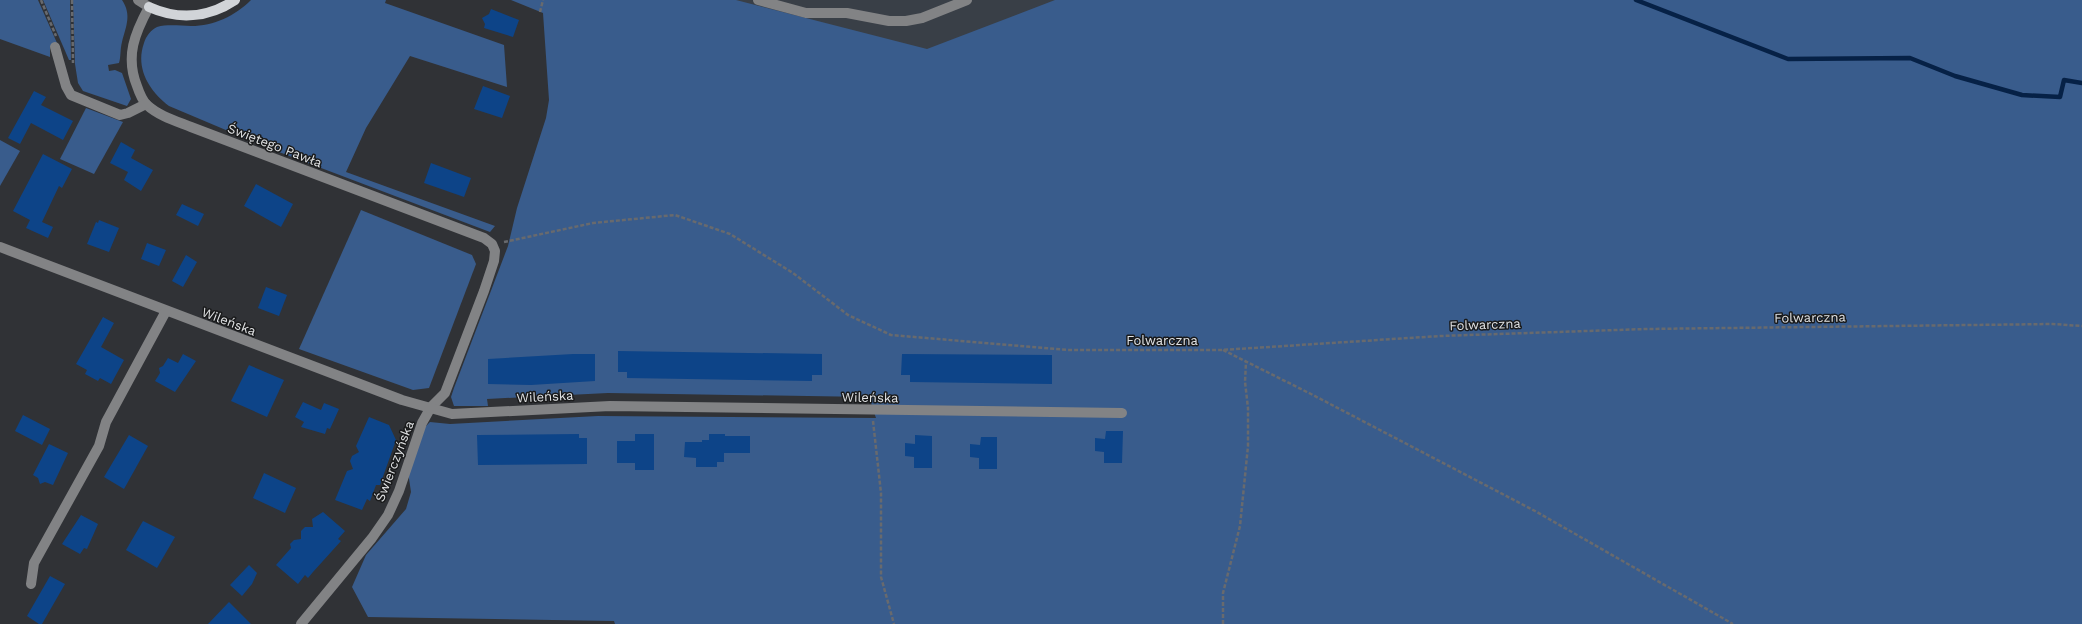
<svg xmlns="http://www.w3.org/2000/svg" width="2082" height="624" font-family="'Work Sans',sans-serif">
	<rect width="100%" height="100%" fill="#303236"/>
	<polygon fill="#393f47" points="653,0 1142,0 952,71"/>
	<g fill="#395c8c">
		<polygon points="0,0 38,0 57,43 50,47 50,57 0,39"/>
		<polygon points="43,0 70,0 71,60 69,60"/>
		<path d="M73,0H122C132,15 126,26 122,42C120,49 121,57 119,63L108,65L109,71L115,70L122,73L131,99L127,106L83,91L78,83L75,64Z"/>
		<path d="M251,0H386L385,3L504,45L507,87L410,56L366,128L346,172L495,226L490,232L271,149L169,106C149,91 135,68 144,43C146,36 151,30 157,27C168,24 180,26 191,26C214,26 235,16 251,0Z"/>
		<polygon points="511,0 736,0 927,49 1055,0 2082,0 2082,624 615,624 614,621 368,617 352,587 366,555 406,509 411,492 408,472 418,434 430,422 450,424 598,416 876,418 869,397 608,393 487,399 488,406 454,406 451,397 454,388 508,246 517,208 546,118 549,100 543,13"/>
		<polygon points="86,108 123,122 94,174 60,159"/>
		<polygon points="0,140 20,151 0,186"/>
		<polygon points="361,210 472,255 476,264 429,388 413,390 299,349"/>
	</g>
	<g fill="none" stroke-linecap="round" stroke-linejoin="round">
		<polyline stroke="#062146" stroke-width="4.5" points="1636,0 1788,59 1910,58 1955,76 2022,95 2060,97 2064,80 2082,83"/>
	</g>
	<g fill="#0d4488">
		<polygon points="491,9 519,20 513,37 484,28 485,24 482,18 489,14"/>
		<polygon points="483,86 510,96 502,118 474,109"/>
		<polygon points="34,91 46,97 41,105 73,121 63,140 31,123 20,144 8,138"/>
		<polygon points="121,142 135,150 131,158 153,170 141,191 124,180 128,172 110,163"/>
		<polygon points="43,154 72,169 62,188 59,186 42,222 53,227 48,238 26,228 30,220 13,211"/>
		<polygon points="431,163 471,178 464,197 424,183"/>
		<polygon points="256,184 293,204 281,227 244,206"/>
		<polygon points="182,204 204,214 198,226 176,215"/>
		<polygon points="99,220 119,228 109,252 87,244 96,222 98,223"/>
		<polygon points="147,243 166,250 159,266 141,259"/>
		<polygon points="186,255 197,262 183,287 172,281"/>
		<polygon points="266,287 287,295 279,316 258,308"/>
		<polygon points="103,317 114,323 101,347 124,360 111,384 100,378 98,381 85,374 87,370 76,364"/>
		<polygon points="618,351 822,354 822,375 812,375 812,381 627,378 627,372 618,372"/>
		<polygon points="183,354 196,361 175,392 155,381 160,373 159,368 163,366 168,358 178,363"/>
		<polygon points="573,354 595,354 595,381 531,385 488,384 488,359"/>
		<polygon points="902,354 1052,355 1052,384 910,382 910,375 901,375"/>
		<polygon points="249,365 284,380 267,417 231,401"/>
		<polygon points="303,402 321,410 324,403 339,409 330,429 327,428 325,434 301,427 304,422 295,417"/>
		<polygon points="23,415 50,429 42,445 15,431"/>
		<polygon points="369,417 389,425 396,440 380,485 376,485 370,501 367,499 362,510 335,500 347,471 353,469 350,461 352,456 359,452 356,446"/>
		<polygon points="1106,431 1123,431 1122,463 1104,463 1104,452 1095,451 1095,438 1105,439"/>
		<polygon points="579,434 579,438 587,438 587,464 478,465 477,435"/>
		<polygon points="635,434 654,434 654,470 635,470 635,463 617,463 617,441 635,441"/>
		<polygon points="709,434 725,434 725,436 750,436 750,453 724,453 724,462 717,462 717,467 696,467 696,458 684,457 685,442 702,442 702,440 709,440"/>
		<polygon points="129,435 148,446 124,489 104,477"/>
		<polygon points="915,435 932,436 932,468 914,468 914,457 905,456 905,443 915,444"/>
		<polygon points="981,437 997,437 997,469 979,469 979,458 970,457 970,444 980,445"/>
		<polygon points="49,444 68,453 53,485 45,482 40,484 38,478 33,475"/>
		<polygon points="264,473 296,488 285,513 253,498"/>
		<polygon points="323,512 345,531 338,539 341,541 313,572 308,578 305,575 298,584 276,565 291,548 290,544 294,540 301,539 301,531 305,527 313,527 312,519"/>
		<polygon points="81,515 98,524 87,549 84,548 80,554 62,544"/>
		<polygon points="143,521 175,537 157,568 126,550"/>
		<polygon points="249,565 257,573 252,584 242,596 230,585"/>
		<polygon points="50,576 65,584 42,624 39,624 27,616"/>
		<polygon points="229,602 251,624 208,624"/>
	</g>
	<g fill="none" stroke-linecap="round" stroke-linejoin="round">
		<g stroke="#686a6e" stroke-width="2.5" stroke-dasharray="4 2" stroke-linecap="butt">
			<polyline points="41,0 56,36"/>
			<polyline points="72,0 73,63"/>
			<polyline points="540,12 543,0"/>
			<polyline points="504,242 593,223 675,215 730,234 793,273 848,315 891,335 1068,350 1222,350 1440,336 1646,329 2053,324 2082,326"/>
			<polyline points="1223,350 1311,394 1535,511 1733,624"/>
			<polyline points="873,421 881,493 881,577 894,624"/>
			<polyline points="1223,624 1223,593 1240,526 1248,446 1248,408 1245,382 1246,362"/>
		</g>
		<g stroke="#828385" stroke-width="10">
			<path d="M138,0L149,7C135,33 125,56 137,86C139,92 142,100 147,105C159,116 176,121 191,127L484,238L492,244L495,251L494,261L484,291L445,393L431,407L422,423L399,491L388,515L372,538L301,624"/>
			<polyline points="758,0 806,13 847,13 889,21 906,21 922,18 967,0"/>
			<polyline points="55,47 66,86 71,95 120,115 128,113 146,104"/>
			<polyline points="0,247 402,400 452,414 610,406 1122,413"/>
			<polyline points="31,584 34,563 99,446 106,422 166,311"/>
		</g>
		<path stroke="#d1d4d8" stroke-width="10" d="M149,7C178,20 208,18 235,0"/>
	</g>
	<g text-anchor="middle" stroke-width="3" stroke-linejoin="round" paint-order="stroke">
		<g font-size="13" fill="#e1e3e5" stroke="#191a1b">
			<text transform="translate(275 145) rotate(21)" y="5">Świętego Pawła</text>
			<text transform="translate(1810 317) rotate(-1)" y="5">Folwarczna</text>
			<text transform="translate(229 321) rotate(21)" y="5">Wileńska</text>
			<text transform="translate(1485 324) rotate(-2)" y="5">Folwarczna</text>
			<text x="1162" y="345">Folwarczna</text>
			<text transform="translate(545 396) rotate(-3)" y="5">Wileńska</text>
			<text transform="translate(870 397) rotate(1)" y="5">Wileńska</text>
			<text transform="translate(394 461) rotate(-69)" y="5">Świerczyńska</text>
		</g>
	</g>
</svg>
